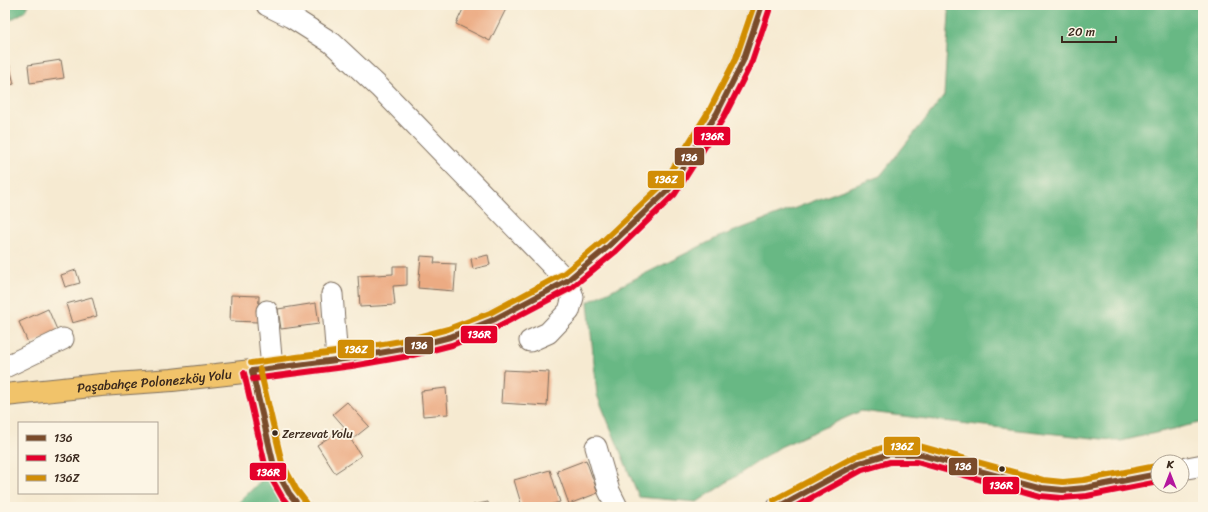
<svg xmlns="http://www.w3.org/2000/svg" width="1208" height="512" font-family="Sriracha,sans-serif">
	<rect width="100%" height="100%" fill="#fcf5e5"/>
	<filter id="ink" filterUnits="userSpaceOnUse"><feTurbulence type="fractalNoise" baseFrequency=".025" numOctaves="2"/><feDisplacementMap in="SourceGraphic" scale="8" xChannelSelector="R" yChannelSelector="G"/><feConvolveMatrix kernelMatrix="1 2 1 2 8 2 1 2 1" color-interpolation-filters="sRGB"/></filter>
	<filter id="wash" filterUnits="userSpaceOnUse"><feTurbulence type="fractalNoise" baseFrequency=".012" numOctaves="4" result="noise"/><feDisplacementMap in="SourceGraphic" scale="16" xChannelSelector="R" yChannelSelector="G"/><feGaussianBlur stdDeviation="0.9" result="paint"/><feColorMatrix in="noise" values="0 0 0 0 0 0 0 0 0 0 0 0 0 0 0 0 0 1.4 0 .05"/><feComposite in="paint" operator="in"/></filter>
	<g filter="url(#wash)">
		<rect width="100%" height="100%" fill="#f6ead1"/>
		<g fill="#68b884" stroke="#527151">
			<polygon points="5,5 29,5 24,12 5,23"/>
			<polygon points="946,5 1203,5 1203,422 1121,441 1019,430 861,411 780,447 697,502 639,497 597,395 588,302 719,237 880,176 944,96 949,14"/>
			<polygon points="271,471 290,507 234,507"/>
		</g>
		<g id="blocks">
			<g fill="#ecab83">
				<polygon points="465,5 508,5 490,41 456,24"/>
				<polygon points="61,60 64,78 30,83 28,65"/>
				<polygon points="9,63 14,84 5,86 5,64"/>
				<polygon points="488,255 490,265 473,269 471,259"/>
				<polygon points="421,256 435,257 434,263 456,264 454,291 418,288"/>
				<polygon points="393,266 407,266 407,285 393,286 395,305 360,307 358,276 393,274"/>
				<polygon points="76,270 80,283 65,287 61,275"/>
				<polygon points="231,295 259,296 258,322 230,321"/>
				<polygon points="92,297 97,316 72,323 66,304"/>
				<polygon points="316,303 319,324 281,329 278,309"/>
				<polygon points="48,309 58,332 29,345 19,322"/>
				<polygon points="503,370 549,372 547,406 501,403"/>
				<polygon points="446,388 448,414 423,416 421,391"/>
				<polygon points="347,402 369,426 354,438 333,414"/>
				<polygon points="344,428 361,456 335,473 317,445"/>
				<polygon points="586,460 598,493 569,504 557,471"/>
				<polygon points="550,470 560,502 542,507 522,507 514,480"/>
				<polygon points="488,502 489,507 474,507 473,505"/>
				<polygon points="947,504 948,507 933,507 933,506"/>
			</g>
		</g>
	</g>
	<g filter="url(#ink)">
		<use href="#blocks" fill-opacity="0" stroke="#7c6d5d" stroke-width="1"/>
		<g fill="none" stroke-linecap="round" stroke-linejoin="round">
			<defs>
				<g id="minor">
					<polyline points="267,5 291,17 332,43 379,87 567,281 573,297 569,311 548,333 530,341"/>
					<polyline points="332,294 337,360"/>
					<polyline points="267,311 272,369"/>
					<polyline points="5,367 63,339"/>
					<polyline points="252,371 274,466 289,493 300,507"/>
					<polyline points="596,447 609,491 617,507"/>
					<polyline points="1182,469 1203,465"/>
					<polyline points="778,507 859,463 889,454 918,454 1042,488 1063,490 1085,488 1158,474"/>
				</g>
				<g id="major">
					<path id="s1" d="M5,395L101,385L172,380L252,371L351,358L408,348L450,337L493,320L567,281L609,246L669,189L717,113L743,61L762,5"/>
				</g>
			</defs>
			<use href="#minor" stroke="#7c6d5d" stroke-width="23"/>
			<use href="#major" stroke="#7c6d5d" stroke-width="24"/>
			<use href="#minor" stroke="#fff" stroke-width="21"/>
			<use href="#major" stroke="#f1c36a" stroke-width="22"/>
			<defs>
				<g id="bus-1">
					<polyline points="252,371 351,358 408,348 450,337 493,320 567,281 609,246 669,189 717,113 743,61 762,5"/>
					<polyline points="252,371 274,466 289,493 300,507"/>
					<polyline points="778,507 859,463 889,454 918,454 1042,488 1063,490 1085,488 1158,474"/>
				</g>
				<g id="bus-2">
					<polyline points="244,373 266,469 282,497 290,507"/>
					<polyline points="253,379 352,366 409,356 452,345 497,327 571,288 615,252 675,194 724,117 751,64 770,8"/>
					<polyline points="795,507 862,470 890,462 917,462 1040,496 1062,498 1087,496 1158,482"/>
				</g>
				<g id="bus-3">
					<polyline points="251,363 350,350 406,340 448,329 490,313 563,274 604,240 663,184 710,109 736,58 754,5"/>
					<polyline points="260,369 282,463 296,489 306,502"/>
					<polyline points="774,500 856,456 888,446 919,446 1043,480 1063,482 1084,480 1156,466"/>
				</g>
			</defs>
			<use href="#bus-1" stroke="#fcf5e5" stroke-width="9"/>
			<use href="#bus-2" stroke="#fcf5e5" stroke-width="9"/>
			<use href="#bus-3" stroke="#fcf5e5" stroke-width="9"/>
			<use href="#bus-1" stroke="#7a4b2a" stroke-width="6"/>
			<use href="#bus-2" stroke="#e4002b" stroke-width="6"/>
			<use href="#bus-3" stroke="#d18d06" stroke-width="6"/>
		</g>
	</g>
	<g fill="#3b2a1e" stroke="#fcf5e5" stroke-width="1.5">
		<circle cx="275" cy="433" r="3.5"/>
		<circle cx="1002" cy="469" r="3.5"/>
	</g>
	<g text-anchor="middle" stroke-width="4" stroke-linejoin="round" paint-order="stroke">
		<g font-size="12" fill="#3b2a1e" stroke="#fcf5e5" text-anchor="start">
			<text x="282" y="438">Zerzevat Yolu</text>
		</g>
		<g font-size="13" fill="#3b2a1e" stroke="#fcf5e5">
			<text dy="5" stroke="none"><textPath href="#s1" startOffset="150">Paşabahçe Polonezköy Yolu</textPath></text>
		</g>
	</g>
	<g stroke="#fcf5e5" stroke-width="1.5">
		<rect x="693" y="126" width="38" height="20" rx="4" fill="#e4002b"/>
		<rect x="674" y="147" width="31" height="19" rx="4" fill="#7a4b2a"/>
		<rect x="647" y="170" width="38" height="19" rx="4" fill="#d18d06"/>
		<rect x="460" y="325" width="38" height="19" rx="4" fill="#e4002b"/>
		<rect x="404" y="336" width="30" height="19" rx="4" fill="#7a4b2a"/>
		<rect x="337" y="339" width="38" height="20" rx="4" fill="#d18d06"/>
		<rect x="883" y="436" width="38" height="20" rx="4" fill="#d18d06"/>
		<rect x="948" y="457" width="30" height="19" rx="4" fill="#7a4b2a"/>
		<rect x="249" y="462" width="38" height="19" rx="4" fill="#e4002b"/>
		<rect x="982" y="476" width="38" height="19" rx="4" fill="#e4002b"/>
	</g>
	<g font-size="11" text-anchor="middle" font-weight="bold" fill="#fff">
		<text x="712" y="140">136R</text>
		<text x="689" y="161">136</text>
		<text x="666" y="183">136Z</text>
		<text x="479" y="338">136R</text>
		<text x="419" y="349">136</text>
		<text x="356" y="353">136Z</text>
		<text x="902" y="450">136Z</text>
		<text x="963" y="470">136</text>
		<text x="268" y="476">136R</text>
		<text x="1001" y="489">136R</text>
	</g>
	<rect width="1208" height="512" fill="none" stroke="#fcf5e5" stroke-width="20"/>
	<rect x="18" y="422" width="140" height="72" fill="#fcf5e5" stroke="#afa495"/>
	<rect x="26" y="435" width="20" height="6" fill="#7a4b2a" stroke="#afa495"/>
	<text x="54" y="442" font-size="12" fill="#3b2a1e">136</text>
	<rect x="26" y="455" width="20" height="6" fill="#e4002b" stroke="#afa495"/>
	<text x="54" y="462" font-size="12" fill="#3b2a1e">136R</text>
	<rect x="26" y="475" width="20" height="6" fill="#d18d06" stroke="#afa495"/>
	<text x="54" y="482" font-size="12" fill="#3b2a1e">136Z</text>
	<g transform="translate(1170 474)"><circle r="19" fill="#fcf5e5" stroke="#afa495"/>
	<path d="M0-3L7 15L0 10L-7 15Z" fill="#b5179e"/>
	<text y="-6" font-size="11" font-weight="bold" text-anchor="middle" fill="#3b2a1e">K</text>
	</g>
	<path d="M1062 36v6h54v-6" fill="none" stroke="#3b2a1e" stroke-width="2"/>
	<text x="1068" y="36" font-size="12" fill="#3b2a1e" stroke="#fcf5e5" stroke-width="3" paint-order="stroke">20 m</text>
</svg>
